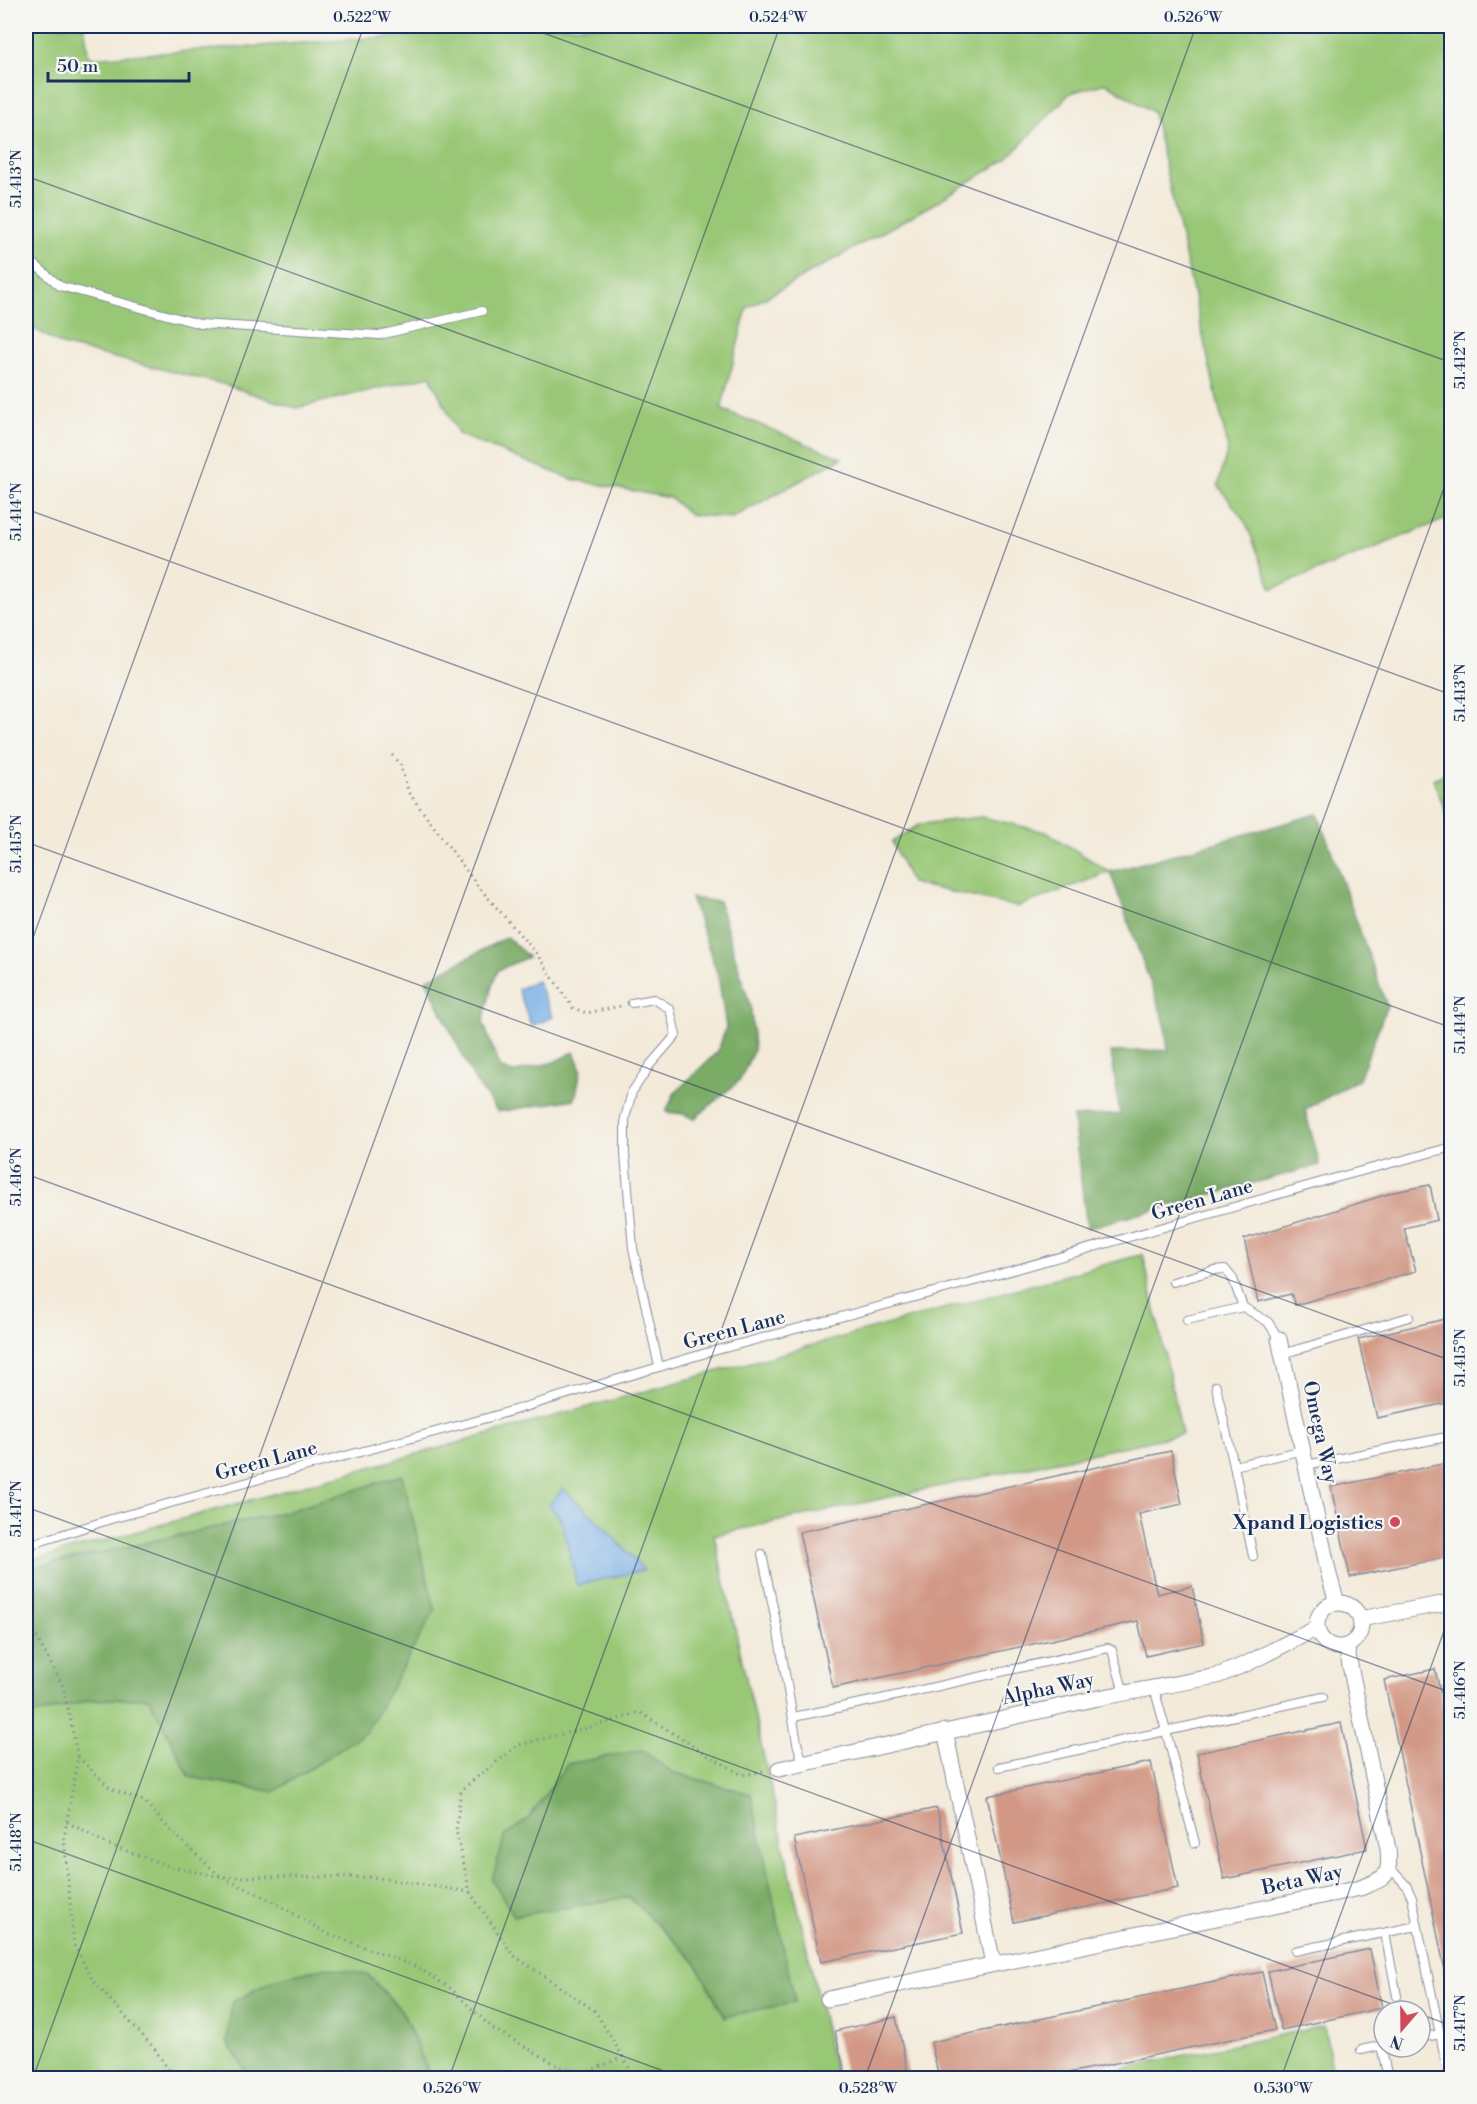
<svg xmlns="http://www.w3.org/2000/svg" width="1477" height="2104" font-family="'Libre Bodoni',serif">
	<rect width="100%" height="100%" fill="#f6f6f2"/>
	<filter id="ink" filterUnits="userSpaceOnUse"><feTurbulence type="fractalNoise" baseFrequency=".0167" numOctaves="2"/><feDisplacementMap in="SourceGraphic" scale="12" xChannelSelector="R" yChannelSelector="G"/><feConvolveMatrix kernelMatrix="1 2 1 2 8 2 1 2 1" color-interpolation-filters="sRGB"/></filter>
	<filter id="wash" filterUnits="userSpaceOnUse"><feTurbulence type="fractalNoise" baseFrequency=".008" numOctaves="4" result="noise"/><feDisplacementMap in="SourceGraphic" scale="24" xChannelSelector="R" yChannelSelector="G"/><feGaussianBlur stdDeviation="1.35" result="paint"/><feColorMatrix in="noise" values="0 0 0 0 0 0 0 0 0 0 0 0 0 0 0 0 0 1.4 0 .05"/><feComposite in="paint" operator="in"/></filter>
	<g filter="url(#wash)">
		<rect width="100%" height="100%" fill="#f3ead9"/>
		<g fill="#98c775" stroke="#5a7b6a" stroke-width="1.5" fill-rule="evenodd">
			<polygon points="26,26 84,26 89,58 443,33 442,26 1451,26 1451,517 1272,589 1246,523 1218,485 1228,448 1153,112 1106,83 1070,93 1007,159 933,204 747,308 721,409 842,458 732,518 690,515 670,498 571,479 459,435 430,376 296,408 223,384 62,345 26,324"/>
			<polygon points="1451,771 1451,825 1433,779"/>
			<polygon points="982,817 1046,832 1110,872 1017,907 911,883 892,842 920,824"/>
			<path d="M1143,1254L1182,1434L714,1535L836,2078H431L402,2011L368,1975L227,2042L250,2078H26V1717L90,1700L149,1698L190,1777L402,1476L289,1511L41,1566L26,1577V1562ZM563,1489L600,1523L643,1569L577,1585L562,1522ZM641,1750L672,1772L751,1794L725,2017L694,1960L629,1897L514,1916L505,1836L529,1818Z"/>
			<polygon points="1324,2026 1334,2078 1075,2078"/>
		</g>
		<g fill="#7aac66" stroke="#4a6e62" stroke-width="1.5">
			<polygon points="1318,814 1387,1006 1359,1079 1305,1110 1320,1165 1087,1228 1073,1117 1120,1114 1111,1052 1168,1050 1164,1020 1110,872"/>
			<polygon points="691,898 719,902 751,1009 754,1049 740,1080 694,1119 684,1114 666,1112 674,1094 718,1051 726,1027 718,975"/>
			<polygon points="507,937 528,957 498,970 492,986 483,1022 500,1068 512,1073 554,1062 574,1052 581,1069 575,1099 498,1112 474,1079 426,980"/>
			<polygon points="402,1475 435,1610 366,1732 274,1792 190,1777 149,1698 90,1700 26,1717 26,1577 41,1566 289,1511"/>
			<polygon points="642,1750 672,1772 751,1794 795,2002 725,2017 694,1960 629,1897 514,1916 492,1880 505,1836 529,1818 567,1764"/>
			<polygon points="328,1967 368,1975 402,2012 431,2078 250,2078 227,2042 232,2002 276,1979"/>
		</g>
		<g fill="#74ade4" stroke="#486ea1" stroke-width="1.5">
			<polygon points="537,981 553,1017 531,1026 518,989"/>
			<polygon points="563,1489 600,1523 644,1570 577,1585 562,1522 549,1504"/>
		</g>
		<g id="blocks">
			<g fill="#d29885">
				<polygon points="1430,1185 1437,1220 1404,1228 1416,1271 1295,1305 1291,1294 1258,1302 1244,1239 1394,1192"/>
				<polygon points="1450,1318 1452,1402 1377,1418 1358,1339"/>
				<polygon points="1171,1451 1182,1504 1139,1514 1157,1594 1192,1586 1204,1643 1146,1656 1138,1621 833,1688 799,1532"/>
				<polygon points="1452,1462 1452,1556 1350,1577 1331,1487"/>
				<polygon points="1435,1669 1452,1743 1450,1994 1384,1680"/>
				<polygon points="1341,1723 1367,1849 1224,1879 1197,1753"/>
				<polygon points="1151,1762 1178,1888 1014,1922 987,1796"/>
				<polygon points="937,1808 963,1933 821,1962 794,1838"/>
				<polygon points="1370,1949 1382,2008 1281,2030 1268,1971"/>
				<polygon points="1262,1972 1275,2030 1044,2078 939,2078 931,2042"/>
				<polygon points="896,2017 909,2078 846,2078 835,2031"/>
			</g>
		</g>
	</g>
	<g filter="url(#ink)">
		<use href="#blocks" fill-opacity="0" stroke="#878c9c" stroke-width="1.5"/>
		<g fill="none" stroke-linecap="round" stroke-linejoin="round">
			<defs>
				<g id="service">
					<polyline points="26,257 60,286 200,324 379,335 482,311"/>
					<polyline points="632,1003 654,999 670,1009 676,1035 650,1065 632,1092 625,1118 625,1154 633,1248 659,1367"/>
					<polyline points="1173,1282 1214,1270 1225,1269 1233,1279 1243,1307"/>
					<polyline points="1187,1320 1243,1307 1268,1322 1279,1339"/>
					<polyline points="1282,1354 1409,1317"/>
					<polyline points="1216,1386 1234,1466"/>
					<polyline points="1306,1465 1452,1436"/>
					<polyline points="26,1546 111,1519 494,1416 706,1353 982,1279 1339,1177 1452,1147"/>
					<polyline points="762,1554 777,1626 797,1743 803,1763"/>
					<polyline points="1253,1556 1234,1466 1303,1450"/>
					<polyline points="1447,1602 1452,1623"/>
					<polyline points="1154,1688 1166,1731 1323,1697"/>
					<polyline points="793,1717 881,1699 1108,1648 1112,1650 1124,1693"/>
					<polyline points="999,1767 1166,1731 1195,1843"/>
					<polyline points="1390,1868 1406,1885 1412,1898 1449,2078"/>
					<polyline points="1385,1933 1397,1996"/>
					<polyline points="1295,1951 1417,1926"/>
					<polyline points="1420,2038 1440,2034"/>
					<polyline points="1381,2046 1388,2078"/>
					<polyline points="1361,2050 1384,2045"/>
				</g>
				<g id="minor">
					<polyline points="1279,1339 1329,1575 1337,1603"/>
					<circle cx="1339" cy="1625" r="22"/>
					<polyline points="1360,1619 1452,1602"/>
					<polyline points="945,1731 993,1964"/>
					<polyline points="779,1769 1098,1698 1217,1676 1248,1663 1317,1628"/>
					<path d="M828,1999L1360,1888C1385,1878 1391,1878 1388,1849L1346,1646"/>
				</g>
			</defs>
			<use href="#service" stroke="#878c9c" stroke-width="10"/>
			<use href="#minor" stroke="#878c9c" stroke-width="17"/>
			<g stroke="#878c9c" stroke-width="3" stroke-dasharray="1.5 4.5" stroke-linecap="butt">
				<polyline points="392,755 400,765 409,793 477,885 536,953 573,1008 587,1013 621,1006"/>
				<polyline points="26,1631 37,1638 63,1686 78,1757 64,1838 74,1945 94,1982 154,2048 174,2078"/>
				<polyline points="78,1757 111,1789 144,1801 171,1831 221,1877 269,1899 326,1933 417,1967 450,1988 492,2028 561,2067 581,2076"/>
				<polyline points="67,1822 107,1844 172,1867 221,1877 373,1877 470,1892"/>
				<polyline points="623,2057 595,2011 513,1955 470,1892 456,1831 461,1790 518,1745 599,1725 640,1712 707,1755 743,1775 763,1771"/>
				<polyline points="572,2078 623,2057 635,2078"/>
			</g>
			<use href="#service" stroke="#fff" stroke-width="8"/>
			<use href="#minor" stroke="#fff" stroke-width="15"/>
		</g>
	</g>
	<path fill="none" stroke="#1b2f5e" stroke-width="1.5" stroke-opacity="0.45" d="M524,26L1452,363M1438,26L1452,30M26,176L1452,695M26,509L1452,1028M26,842L1452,1361M26,957L364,26M26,1174L1452,1693M26,1507L1411,2011M26,1839L683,2078M1420,2014L1452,2026M33,2078L780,26M449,2078L1196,26M865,2078L1452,466M1281,2078L1452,1609"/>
	<circle fill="#d1495b" stroke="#f6f6f2" stroke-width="2" cx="1395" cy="1522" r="6"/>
	<g text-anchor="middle" stroke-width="4.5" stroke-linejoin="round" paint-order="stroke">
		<g font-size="20" fill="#1b2f5e" stroke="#f6f6f2">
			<text transform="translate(1202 1199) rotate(-16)" y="7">Green Lane</text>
			<text transform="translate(734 1329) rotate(-15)" y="7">Green Lane</text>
			<text transform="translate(1321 1432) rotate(78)" y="7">Omega Way</text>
			<text transform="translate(266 1460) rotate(-15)" y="7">Green Lane</text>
			<text transform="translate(1048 1688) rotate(-12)" y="7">Alpha Way</text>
			<text transform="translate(1302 1879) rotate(-12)" y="7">Beta Way</text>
		</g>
		<g font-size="20" font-weight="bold" fill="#1b2f5e" stroke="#f6f6f2" text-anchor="end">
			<text x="1383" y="1529">Xpand Logistics</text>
		</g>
	</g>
	<rect width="1477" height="2104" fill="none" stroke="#f6f6f2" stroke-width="66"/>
	<g transform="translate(1402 2029) rotate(200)"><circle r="28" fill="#f6f6f2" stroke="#9ea6b7" stroke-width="1.5"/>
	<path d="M0-4.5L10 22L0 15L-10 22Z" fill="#d1495b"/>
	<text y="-9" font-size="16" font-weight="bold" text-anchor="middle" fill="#1b2f5e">N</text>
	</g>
	<path d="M48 72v9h141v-9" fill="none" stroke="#1b2f5e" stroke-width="3"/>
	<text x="57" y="72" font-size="18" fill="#1b2f5e" stroke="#f6f6f2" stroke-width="4.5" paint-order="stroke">50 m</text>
	<rect x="33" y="33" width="1411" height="2038" fill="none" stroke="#1b2f5e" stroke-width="2"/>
	<g font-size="15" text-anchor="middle" fill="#1b2f5e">
		<text x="362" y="22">0.522°W</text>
		<text x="778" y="22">0.524°W</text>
		<text x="1193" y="22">0.526°W</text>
		<text transform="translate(16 179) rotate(-90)" y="5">51.413°N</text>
		<text transform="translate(1460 360) rotate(-90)" y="5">51.412°N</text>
		<text transform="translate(16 512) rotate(-90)" y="5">51.414°N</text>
		<text transform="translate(1460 693) rotate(-90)" y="5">51.413°N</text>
		<text transform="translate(16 844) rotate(-90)" y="5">51.415°N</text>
		<text transform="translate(1460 1025) rotate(-90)" y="5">51.414°N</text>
		<text transform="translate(16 1177) rotate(-90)" y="5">51.416°N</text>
		<text transform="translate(1460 1358) rotate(-90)" y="5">51.415°N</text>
		<text transform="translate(16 1509) rotate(-90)" y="5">51.417°N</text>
		<text transform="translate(1460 1690) rotate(-90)" y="5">51.416°N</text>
		<text transform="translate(16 1842) rotate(-90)" y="5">51.418°N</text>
		<text transform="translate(1460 2023) rotate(-90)" y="5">51.417°N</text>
		<text x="452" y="2093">0.526°W</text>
		<text x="868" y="2093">0.528°W</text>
		<text x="1283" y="2093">0.530°W</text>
	</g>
</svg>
